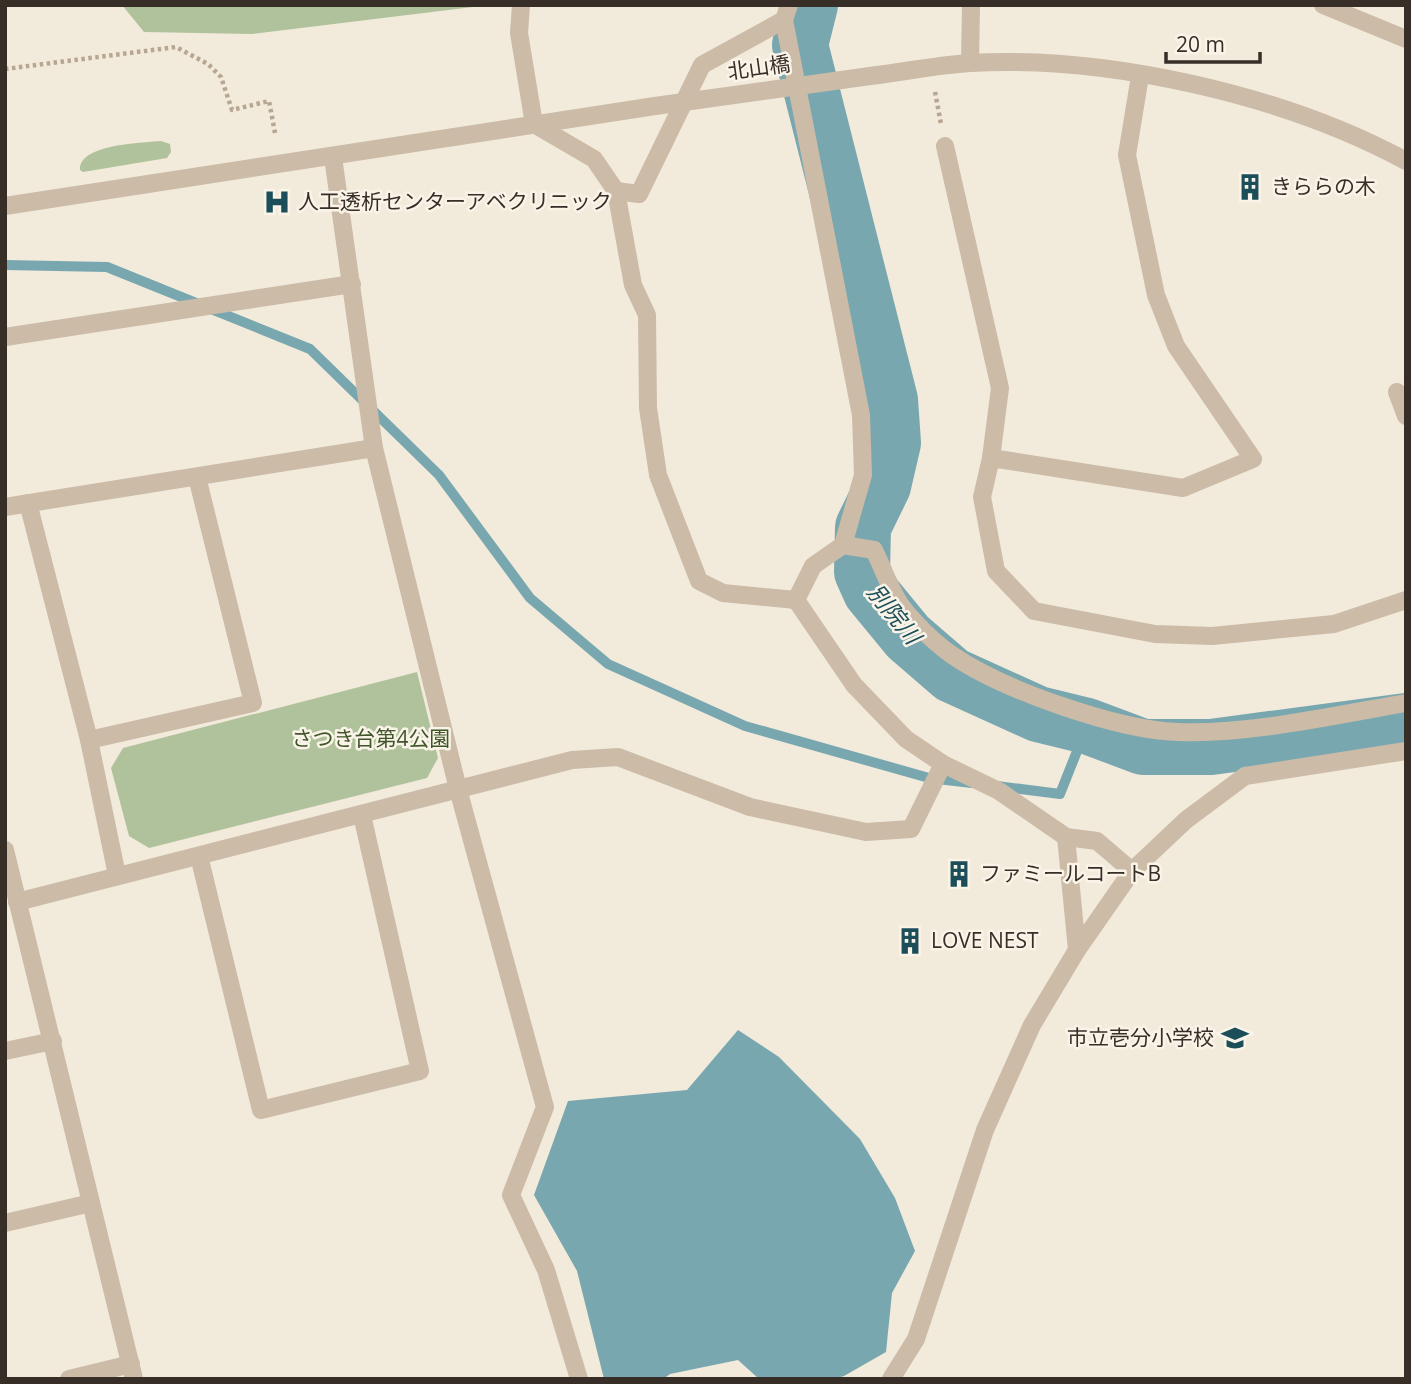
<svg xmlns="http://www.w3.org/2000/svg" width="1411" height="1384" font-family="'Open Sans','Noto Sans JP',sans-serif">
	<rect width="100%" height="100%" fill="#f2eadb"/>
	<g fill="#b0c29b">
		<polygon points="122,5 481,5 481,6 252,34 144,32"/>
		<path d="M161,141L170,144L171,152L167,158L83,172L80,170C79,144 141,143 161,141Z"/>
		<polygon points="417,672 438,758 427,778 149,848 129,836 111,768 123,748"/>
	</g>
	<polygon fill="#79a7b0" points="738,1030 779,1057 860,1139 895,1198 915,1251 892,1293 886,1352 844,1376 834,1379 759,1379 738,1360 670,1374 663,1379 604,1379 577,1271 534,1195 568,1101 687,1090"/>
	<g fill="none" stroke-linecap="round" stroke-linejoin="round">
		<g stroke="#79a7b0" stroke-width="10">
			<polyline points="5,265 107,267 310,349 439,475 530,598 608,664 745,726 929,778 972,783"/>
			<polyline points="997,786 1060,794 1087,726"/>
		</g>
		<polyline stroke="#79a7b0" stroke-width="56" points="810,5 800,45 890,400 893,443 883,486 863,527 862,572 871,592 908,637 952,675 1038,714 1087,726 1143,747 1211,747 1406,721"/>
		<g stroke="#b7a691" stroke-width="4.5" stroke-dasharray="3.5 3.5" stroke-linecap="butt">
			<polyline points="5,69 176,47 208,64 221,77 232,110 269,101 275,133"/>
			<polyline points="935,92 941,124"/>
		</g>
		<g stroke="#cbbba7" stroke-width="18">
			<polyline points="521,5 519,33 534,124 594,159 616,191 633,285 647,315 648,408 658,475 699,581 723,593 796,600"/>
			<polyline points="789,5 784,20 861,415 863,475 843,545 813,566 796,600"/>
			<polyline points="1323,5 1406,39"/>
			<polyline points="970,63 971,5"/>
			<path d="M870,76C903,72 937,65 970,63C1108,55 1284,95 1406,161"/>
			<polyline points="945,146 1000,388 991,458 1183,488 1253,459 1176,346 1156,295 1127,155 1140,76"/>
			<polyline points="333,157 374,448 458,789 545,1107 511,1195 546,1270 579,1379"/>
			<polyline points="616,191 639,194 702,65 784,20"/>
			<polyline points="5,206 655,106"/>
			<polyline points="5,337 352,284"/>
			<polyline points="1397,392 1406,416"/>
			<polyline points="991,458 982,497 996,571 1034,611 1155,634 1212,636 1334,624 1406,600"/>
			<polyline points="28,503 89,740 117,875"/>
			<polyline points="5,507 374,448"/>
			<path d="M843,545L874,550C883,568 890,590 902,607C914,623 936,644 952,655C1003,690 1117,730 1178,732C1247,735 1337,715 1406,703"/>
			<polyline points="796,600 854,685 906,739 943,764 999,791 1066,837 1097,841 1132,871"/>
			<polyline points="89,740 253,703 197,477"/>
			<polyline points="1066,837 1077,950"/>
			<polyline points="5,850 134,1379"/>
			<polyline points="199,856 261,1110 420,1071 362,815"/>
			<polyline points="17,902 572,760 618,757 750,807 866,832 911,829 943,764"/>
			<polyline points="5,1051 53,1041"/>
			<polyline points="5,1223 91,1203"/>
			<polyline points="69,1379 131,1364"/>
			<polyline points="891,1379 916,1339 985,1130 1032,1025 1077,950 1132,871 1186,820 1245,776 1406,751"/>
		</g>
		<polyline stroke="#cbbba7" stroke-width="18" points="655,106 870,76"/>
	</g>
	<defs>
		<symbol id="building-bare" viewBox="-9 -9 18 18"><path d="M-4-6H4V6H1V3H-1V6H-4ZM-2.5-4.3h1.7v1.8h-1.7ZM.8-4.3h1.7v1.8H.8ZM-2.5-1h1.7V.8h-1.7ZM.8-1h1.7V.8H.8Z" fill="#1c4e59" stroke="#faf4e8" stroke-width="2.5" paint-order="stroke"/></symbol>
		<symbol id="hospital-bare" viewBox="-9 -9 18 18"><path d="M-5-5h3v3.5h4V-5h3V5h-3V1.5h-4V5h-3Z" fill="#1c4e59" stroke="#faf4e8" stroke-width="2.5" paint-order="stroke"/></symbol>
		<symbol id="school-bare" viewBox="-9 -9 18 18"><path d="M0-5L7-2L0 1L-7-2ZM-4 1L0 2.5L4 1V4Q0 6-4 4Z" fill="#1c4e59" stroke="#faf4e8" stroke-width="2.5" paint-order="stroke"/></symbol>
	</defs>
	<g fill-rule="evenodd">
		<use href="#building-bare" x="1231" y="168" width="38" height="38"/>
		<use href="#hospital-bare" x="258" y="183" width="38" height="38"/>
		<use href="#building-bare" x="940" y="855" width="38" height="38"/>
		<use href="#building-bare" x="891" y="922" width="38" height="38"/>
		<use href="#school-bare" x="1216" y="1019" width="38" height="38"/>
	</g>
	<g text-anchor="middle" stroke-width="5" stroke-linejoin="round" paint-order="stroke">
		<g font-size="21" fill="#372e28" stroke="#faf4e8">
			<text transform="translate(759 68) rotate(-8)" y="7">北山橋</text>
		</g>
		<g font-size="21" fill="#372e28" stroke="#faf4e8" text-anchor="start">
			<text x="1271" y="194">きららの木</text>
			<text x="298" y="209">人工透析センターアベクリニック</text>
			<text x="980" y="881">ファミールコートB</text>
			<text x="931" y="948">LOVE NEST</text>
			<text x="1214" y="1045" text-anchor="end">市立壱分小学校</text>
		</g>
		<g font-size="21" fill="#41562b" stroke="#faf4e8">
			<text x="371" y="746">さつき台第4公園</text>
		</g>
		<g font-size="23" font-style="italic" fill="#1c4e59" stroke="#faf4e8">
			<text transform="translate(894 614) rotate(51)" y="8">別院川</text>
		</g>
	</g>
	<rect width="1411" height="1384" fill="none" stroke="#372e28" stroke-width="14"/>
	<path d="M1166 52v10h94v-10" fill="none" stroke="#372e28" stroke-width="3.5"/>
	<text x="1176" y="52" font-size="21" fill="#372e28" stroke="#faf4e8" stroke-width="5" paint-order="stroke">20 m</text>
</svg>
